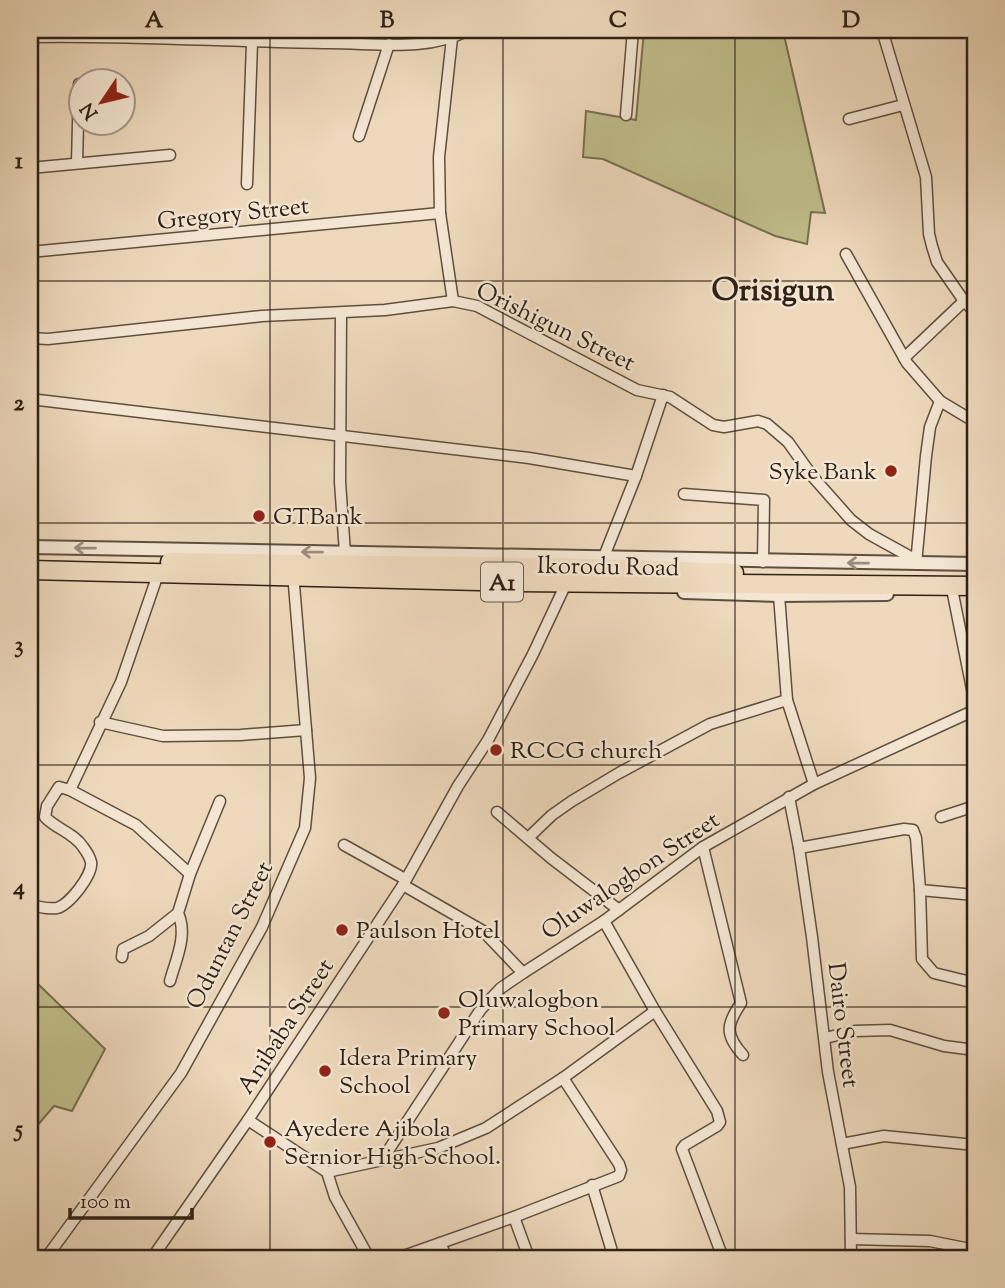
<svg xmlns="http://www.w3.org/2000/svg" width="1005" height="1288" font-family="'Sorts Mill Goudy',serif">
	<rect width="100%" height="100%" fill="#eed9bc"/>
	<filter id="stains"><feTurbulence type="fractalNoise" baseFrequency=".00286" numOctaves="4"/><feColorMatrix values="0 0 0 0 .2 0 0 0 0 .09 0 0 0 0 .02 0 0 0 .5 -.17"/></filter>
	<radialGradient id="worn" r=".72"><stop offset=".6" stop-color="#630" stop-opacity="0"/><stop offset="1" stop-color="#630" stop-opacity=".3"/></radialGradient>
	<g fill="#c0bd8b" stroke="#776f50" stroke-width="2">
		<polygon points="644,30 712,30 713,33 784,35 825,213 811,212 807,244 775,236 603,159 583,157 586,111 636,120"/>
		<polygon points="30,982 36,982 105,1049 72,1111 54,1106 30,1134"/>
	</g>
	<g fill="none" stroke-linecap="round" stroke-linejoin="round">
		<defs>
			<g id="minor">
				<polyline points="882,30 926,177 929,234 932,246 937,262 964,301 975,312"/>
				<polyline points="970,30 975,46"/>
				<path d="M30,37C130,35 230,42 331,43C375,43 428,52 468,30"/>
				<polyline points="452,38 439,157 440,213 453,301"/>
				<polyline points="626,115 633,30"/>
				<polyline points="849,119 903,105"/>
				<polyline points="359,136 389,44"/>
				<polyline points="77,163 79,84"/>
				<polyline points="30,168 170,155"/>
				<polyline points="247,184 252,43"/>
				<polyline points="30,252 440,213"/>
				<polyline points="846,254 907,363 940,401 975,422"/>
				<polyline points="341,313 340,482 345,553"/>
				<polyline points="30,338 48,339 262,316 385,310 453,301 477,306 637,390 670,397 713,425 724,427 758,421 767,424 788,442 813,477 851,520 869,534 916,560"/>
				<polyline points="904,358 964,301"/>
				<polyline points="30,399 529,458 636,476"/>
				<polyline points="684,494 764,500 763,562"/>
				<polyline points="603,559 636,476 663,395"/>
				<polyline points="916,564 926,456 930,427 940,401"/>
				<polyline points="953,594 975,704"/>
				<polyline points="779,595 787,700 814,784"/>
				<polyline points="100,722 163,736 241,735 306,730"/>
				<polyline points="70,790 136,825 190,874"/>
				<polyline points="789,797 799,848 812,937 828,1072 850,1187 851,1258"/>
				<polyline points="497,812 551,858 619,910"/>
				<polyline points="941,817 975,806"/>
				<polyline points="528,838 552,815 572,801 619,773 710,724 787,700"/>
				<polyline points="344,845 405,879"/>
				<path d="M703,847L741,1003C726,1025 725,1035 743,1055"/>
				<polyline points="799,848 904,829 913,830 916,838 920,890 922,959 934,973 975,983"/>
				<polyline points="403,885 483,931 523,973"/>
				<polyline points="920,890 975,895"/>
				<path d="M30,904C38,907 48,909 57,908C69,905 93,875 91,862C90,858 86,851 83,847C74,833 56,829 45,817L47,806L59,787L70,790L121,682L156,580"/>
				<polyline points="604,921 655,1011 717,1111 720,1122 717,1126 685,1145 682,1149 723,1258"/>
				<polyline points="122,957 123,949 149,936 178,913"/>
				<path d="M170,981C176,959 188,935 178,913L190,874L220,801"/>
				<polyline points="825,1038 855,1031 890,1030 944,1046 975,1050"/>
				<polyline points="248,1120 327,1172 438,1148 486,1128 563,1078 655,1011"/>
				<polyline points="842,1144 884,1136 975,1145"/>
				<polyline points="382,1160 481,1009 501,988 523,973 604,921 703,847 814,784 975,710"/>
				<polyline points="327,1172 335,1197 369,1258"/>
				<polyline points="592,1185 614,1258"/>
				<polyline points="514,1217 529,1258"/>
				<polyline points="851,1239 930,1241 975,1250"/>
				<polyline points="440,1243 447,1258"/>
				<polyline points="46,1258 181,1073 262,927 305,828 310,778 294,585"/>
				<polyline points="152,1258 248,1120 403,885 458,786 488,740 533,654 563,590"/>
				<polyline points="398,1258 514,1217 619,1176 621,1170 619,1164 563,1078"/>
			</g>
			<g id="tertiary">
				<polyline points="30,547 975,564"/>
				<polyline points="684,592 779,595 887,594"/>
			</g>
			<g id="motorway">
				<polyline points="170,562 599,568 734,573"/>
				<polyline points="30,570 516,582 975,586"/>
			</g>
		</defs>
		<use href="#minor" stroke="#5e4f40" stroke-width="13"/>
		<use href="#tertiary" stroke="#5e4f40" stroke-width="16"/>
		<use href="#motorway" stroke="#2e2116" stroke-width="21"/>
		<use href="#minor" stroke="#f4e6d3" stroke-width="10"/>
		<use href="#tertiary" stroke="#f4e6d3" stroke-width="12"/>
		<use href="#motorway" stroke="#eed9bc" stroke-width="18"/>
	</g>
	<defs><path id="oneway-shaft" d="M-6 0H5M1.5-3L5.5 0L1.5 3" fill="none" stroke-width="1.6" stroke-linecap="round" stroke-linejoin="round" transform="scale(1.75)"/></defs>
	<g stroke="#9b8d7e">
		<use href="#oneway-shaft" transform="translate(85 548) rotate(-179)"/>
		<use href="#oneway-shaft" transform="translate(312 552) rotate(-179)"/>
		<use href="#oneway-shaft" transform="translate(858 563) rotate(-179)"/>
	</g>
	<path fill="none" stroke="#2e2116" stroke-width="2" stroke-opacity="0.55" d="M270,30V1258M503,30V1258M735,30V1258M30,281H975M30,523H975M30,765H975M30,1007H975"/>
	<g fill="#8f2418" stroke="#f4e6d3" stroke-width="2.5">
		<circle cx="891" cy="471" r="7"/>
		<circle cx="259" cy="516" r="7"/>
		<circle cx="496" cy="750" r="7"/>
		<circle cx="342" cy="930" r="7"/>
		<circle cx="444" cy="1013" r="7"/>
		<circle cx="325" cy="1071" r="7"/>
		<circle cx="270" cy="1142" r="7"/>
	</g>
	<g text-anchor="middle" stroke-width="5" stroke-linejoin="round" paint-order="stroke">
		<rect fill="#f4e6d3" stroke="#695c4f" stroke-width="2" x="481" y="562.5" width="42" height="39" rx="5"/>
		<g font-size="23" font-weight="bold" fill="#2e2116">
			<text x="502" y="590">A1</text>
		</g>
		<g font-size="24" fill="#2e2116" stroke="#f4e6d3">
			<text transform="translate(233 213) rotate(-6)" y="8">Gregory Street</text>
			<text transform="translate(556 326) rotate(26)" y="8">Orishigun Street</text>
			<text transform="translate(608 566) rotate(1)" y="8">Ikorodu Road</text>
			<text transform="translate(630 875) rotate(-34)" y="8">Oluwalogbon Street</text>
			<text transform="translate(229 935) rotate(-63)" y="8">Oduntan Street</text>
			<text transform="translate(844 1025) rotate(83)" y="8">Dairo Street</text>
			<text transform="translate(285 1026) rotate(-57)" y="8">Anibaba Street</text>
		</g>
		<g font-size="24" fill="#2e2116" stroke="#f4e6d3" text-anchor="start">
			<text x="877" y="479" text-anchor="end">Syke Bank</text>
			<text x="273" y="524">GTBank</text>
			<text x="510" y="758">RCCG church</text>
			<text x="356" y="938">Paulson Hotel</text>
			<text x="458" y="1007">Oluwalogbon<tspan x="458" dy="28">Primary School</tspan></text>
			<text x="339" y="1065">Idera Primary<tspan x="339" dy="28">School</tspan></text>
			<text x="284" y="1136">Ayedere Ajibola<tspan x="284" dy="28">Sernior High School.</tspan></text>
		</g>
		<g font-size="32" font-weight="bold" fill="#2e2116" stroke="#f4e6d3">
			<text x="773" y="300">Orisigun</text>
		</g>
	</g>
	<rect width="1005" height="1288" fill="none" stroke="#eed9bc" stroke-width="77"/>
	<g transform="translate(102 102) rotate(235)"><circle r="33" fill="#f4e6d3" stroke="#a59787" stroke-width="2"/>
	<path d="M0-5L12 26L0 18L-12 26Z" fill="#8f2418"/>
	<text y="-10" font-size="19" font-weight="bold" text-anchor="middle" fill="#2e2116">N</text>
	</g>
	<path d="M70 1208v10h122v-10" fill="none" stroke="#2e2116" stroke-width="3.5"/>
	<text x="80" y="1208" font-size="21" fill="#2e2116" stroke="#f4e6d3" stroke-width="5" paint-order="stroke">100 m</text>
	<rect x="38" y="38" width="929" height="1212" fill="none" stroke="#2e2116" stroke-width="2.5"/>
	<g font-size="23" text-anchor="middle" font-weight="bold" fill="#2e2116">
		<text x="154" y="27">A</text>
		<text x="387" y="27">B</text>
		<text x="618" y="27">C</text>
		<text x="851" y="27">D</text>
		<text x="19" y="168">1</text>
		<text x="19" y="410">2</text>
		<text x="19" y="652">3</text>
		<text x="19" y="894">4</text>
		<text x="19" y="1136">5</text>
	</g>
	<rect width="100%" height="100%" filter="url(#stains)"/>
	<rect width="100%" height="100%" fill="url(#worn)"/>
</svg>
